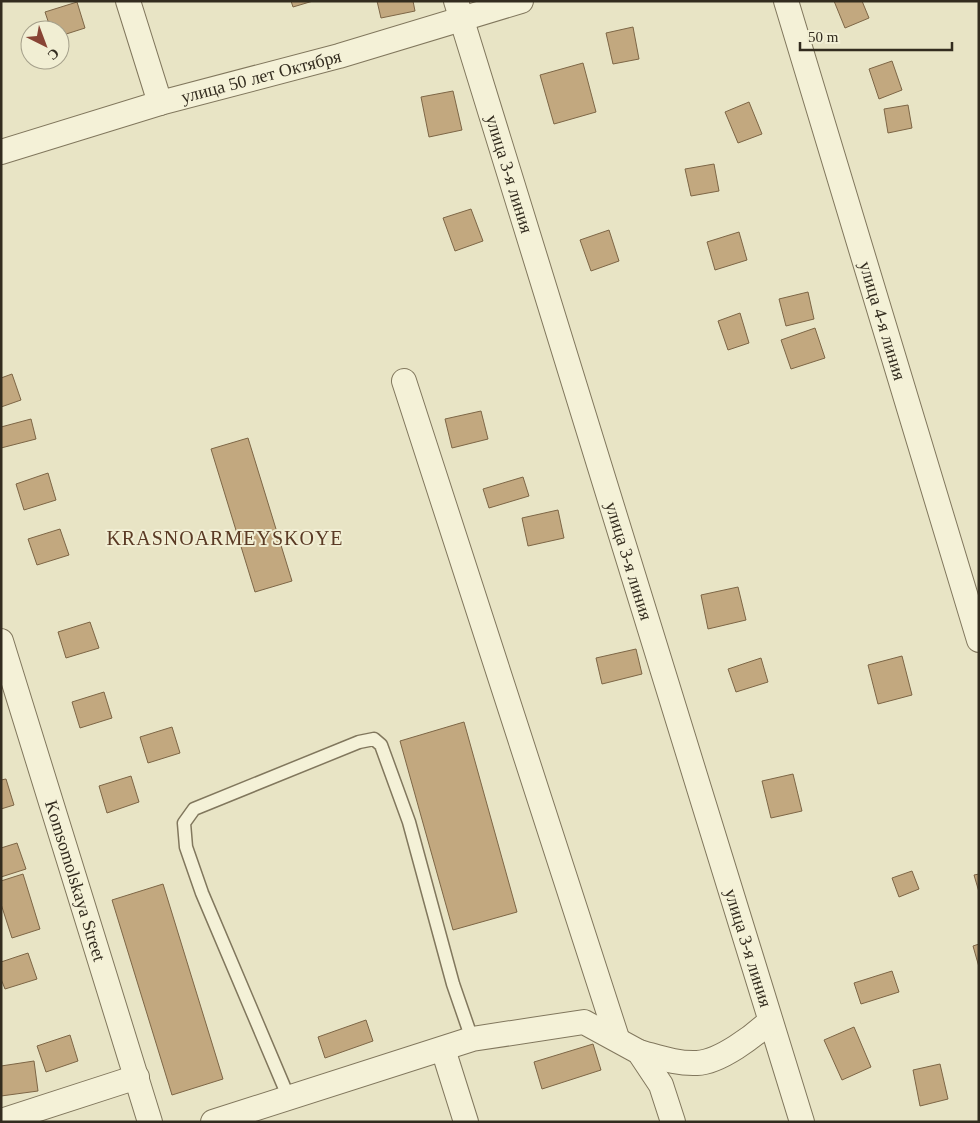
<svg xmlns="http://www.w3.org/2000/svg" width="980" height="1123" font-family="Georgia,serif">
	<rect width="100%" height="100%" fill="#e8e4c5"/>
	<g fill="#c2a87f" stroke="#7d6646">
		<polygon points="291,1 313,1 293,7"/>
		<polygon points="377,1 413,1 415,11 381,18"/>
		<polygon points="834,1 862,1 869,18 845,28"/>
		<polygon points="77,2 85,28 60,36 60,30 51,30 45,12"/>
		<polygon points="633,27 639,59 613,64 606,33"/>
		<polygon points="892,61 902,90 879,99 869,69"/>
		<polygon points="583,63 596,112 554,124 540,75"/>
		<polygon points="453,91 462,130 429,137 421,97"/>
		<polygon points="749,102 762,134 738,143 725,112"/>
		<polygon points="908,105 912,128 888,133 884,109"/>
		<polygon points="714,164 719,191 691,196 685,169"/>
		<polygon points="471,209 483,241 455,251 443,218"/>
		<polygon points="609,230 619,261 591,271 580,240"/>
		<polygon points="739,232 747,260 715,270 707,242"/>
		<polygon points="808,292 814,319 786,326 779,299"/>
		<polygon points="740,313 749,343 728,350 718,321"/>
		<polygon points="815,328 825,358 791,369 781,340"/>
		<polygon points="12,374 21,400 1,407 1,378"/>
		<polygon points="481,411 488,439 452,448 445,419"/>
		<polygon points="31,419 36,439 1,448 1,427"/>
		<polygon points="248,438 292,581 255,592 211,449"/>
		<polygon points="48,473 56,500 24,510 16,484"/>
		<polygon points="523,477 529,496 489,508 483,489"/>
		<polygon points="558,510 564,538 528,546 522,518"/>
		<polygon points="60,529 69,555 37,565 28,539"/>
		<polygon points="738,587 746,620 708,629 701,595"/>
		<polygon points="90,622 99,648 66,658 58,632"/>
		<polygon points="636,649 642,674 602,684 596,658"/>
		<polygon points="902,656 912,695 878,704 868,665"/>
		<polygon points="761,658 768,682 736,692 728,669"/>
		<polygon points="104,692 112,718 80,728 72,702"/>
		<polygon points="464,722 517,912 453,930 400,741"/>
		<polygon points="172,727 180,753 148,763 140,737"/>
		<polygon points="793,774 802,811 771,818 762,781"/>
		<polygon points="131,776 139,802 107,813 99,786"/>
		<polygon points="6,779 14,805 1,809 1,780"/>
		<polygon points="17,843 26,869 1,877 1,848"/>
		<polygon points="912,871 919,889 899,897 892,878"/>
		<polygon points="23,874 40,929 12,938 1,904 1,881"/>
		<polygon points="979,874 979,892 974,875"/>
		<polygon points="163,884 223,1079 172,1095 112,900"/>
		<polygon points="979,944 979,967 973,946"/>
		<polygon points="28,953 37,979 5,989 1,979 1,962"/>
		<polygon points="892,971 899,992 861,1004 854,983"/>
		<polygon points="366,1020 373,1041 325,1058 318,1037"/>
		<polygon points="854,1027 871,1067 842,1080 824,1040"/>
		<polygon points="70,1035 78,1061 46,1072 37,1046"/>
		<polygon points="593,1044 601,1070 542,1089 534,1062"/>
		<polygon points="34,1061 38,1091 1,1096 1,1066"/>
		<polygon points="940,1064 948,1099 920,1106 913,1070"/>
	</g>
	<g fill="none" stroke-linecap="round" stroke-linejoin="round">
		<defs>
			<polyline id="service" points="288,1096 202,893 186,847 184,823 194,809 359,742 374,739 381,745 409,822 453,984 472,1039"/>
			<g id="minor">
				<polyline points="128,1 160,103"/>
				<path id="s1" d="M456,1L802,1122"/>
				<path id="s2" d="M786,1L979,640"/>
				<path id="s3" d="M1,152L160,103L339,56L521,1"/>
				<polyline points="404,381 617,1038"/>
				<path id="s4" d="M1,641L150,1122"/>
				<polyline points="443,1049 466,1122"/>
				<path d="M639,1052C658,1057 677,1064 697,1063C720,1062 754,1036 770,1021"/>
				<polyline points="1,1121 137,1077"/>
				<polyline points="213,1122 472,1039 584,1022 639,1052 661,1085 673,1122"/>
			</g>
		</defs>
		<use href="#service" stroke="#81775d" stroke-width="15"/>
		<use href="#minor" stroke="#81775d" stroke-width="26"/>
		<use href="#service" stroke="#f4f1d7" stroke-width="12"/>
		<use href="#minor" stroke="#f4f1d7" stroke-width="24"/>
	</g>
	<g text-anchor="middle" stroke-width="4" stroke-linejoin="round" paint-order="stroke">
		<g font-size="18" fill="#332c1f" stroke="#f1eed3">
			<text dy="6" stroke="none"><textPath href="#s3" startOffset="271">улица 50 лет Октября</textPath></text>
			<text dy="6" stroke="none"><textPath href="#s1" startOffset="181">улица 3-я линия</textPath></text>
			<text dy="6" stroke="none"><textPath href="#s2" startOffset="334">улица 4-я линия</textPath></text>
			<text dy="6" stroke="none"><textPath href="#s1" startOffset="586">улица 3-я линия</textPath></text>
			<text dy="6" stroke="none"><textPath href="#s4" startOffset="251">Komsomolskaya Street</textPath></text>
			<text dy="6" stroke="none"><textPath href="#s1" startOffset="991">улица 3-я линия</textPath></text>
		</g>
		<g font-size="20" letter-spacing="1" fill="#5a3a24" stroke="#f1eed3">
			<text x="225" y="545">KRASNOARMEYSKOYE</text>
		</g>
	</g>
	<rect width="980" height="1123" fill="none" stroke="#332c1f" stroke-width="5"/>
	<g transform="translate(45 45) rotate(138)"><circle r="24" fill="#f1eed3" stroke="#a5a08b"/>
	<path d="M0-4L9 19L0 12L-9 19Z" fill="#884435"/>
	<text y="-8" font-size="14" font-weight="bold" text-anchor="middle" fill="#332c1f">С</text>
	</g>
	<path d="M800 42v8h152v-8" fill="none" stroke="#332c1f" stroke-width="2.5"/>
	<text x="808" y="42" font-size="15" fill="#332c1f" stroke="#f1eed3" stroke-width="4" paint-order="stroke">50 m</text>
</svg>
